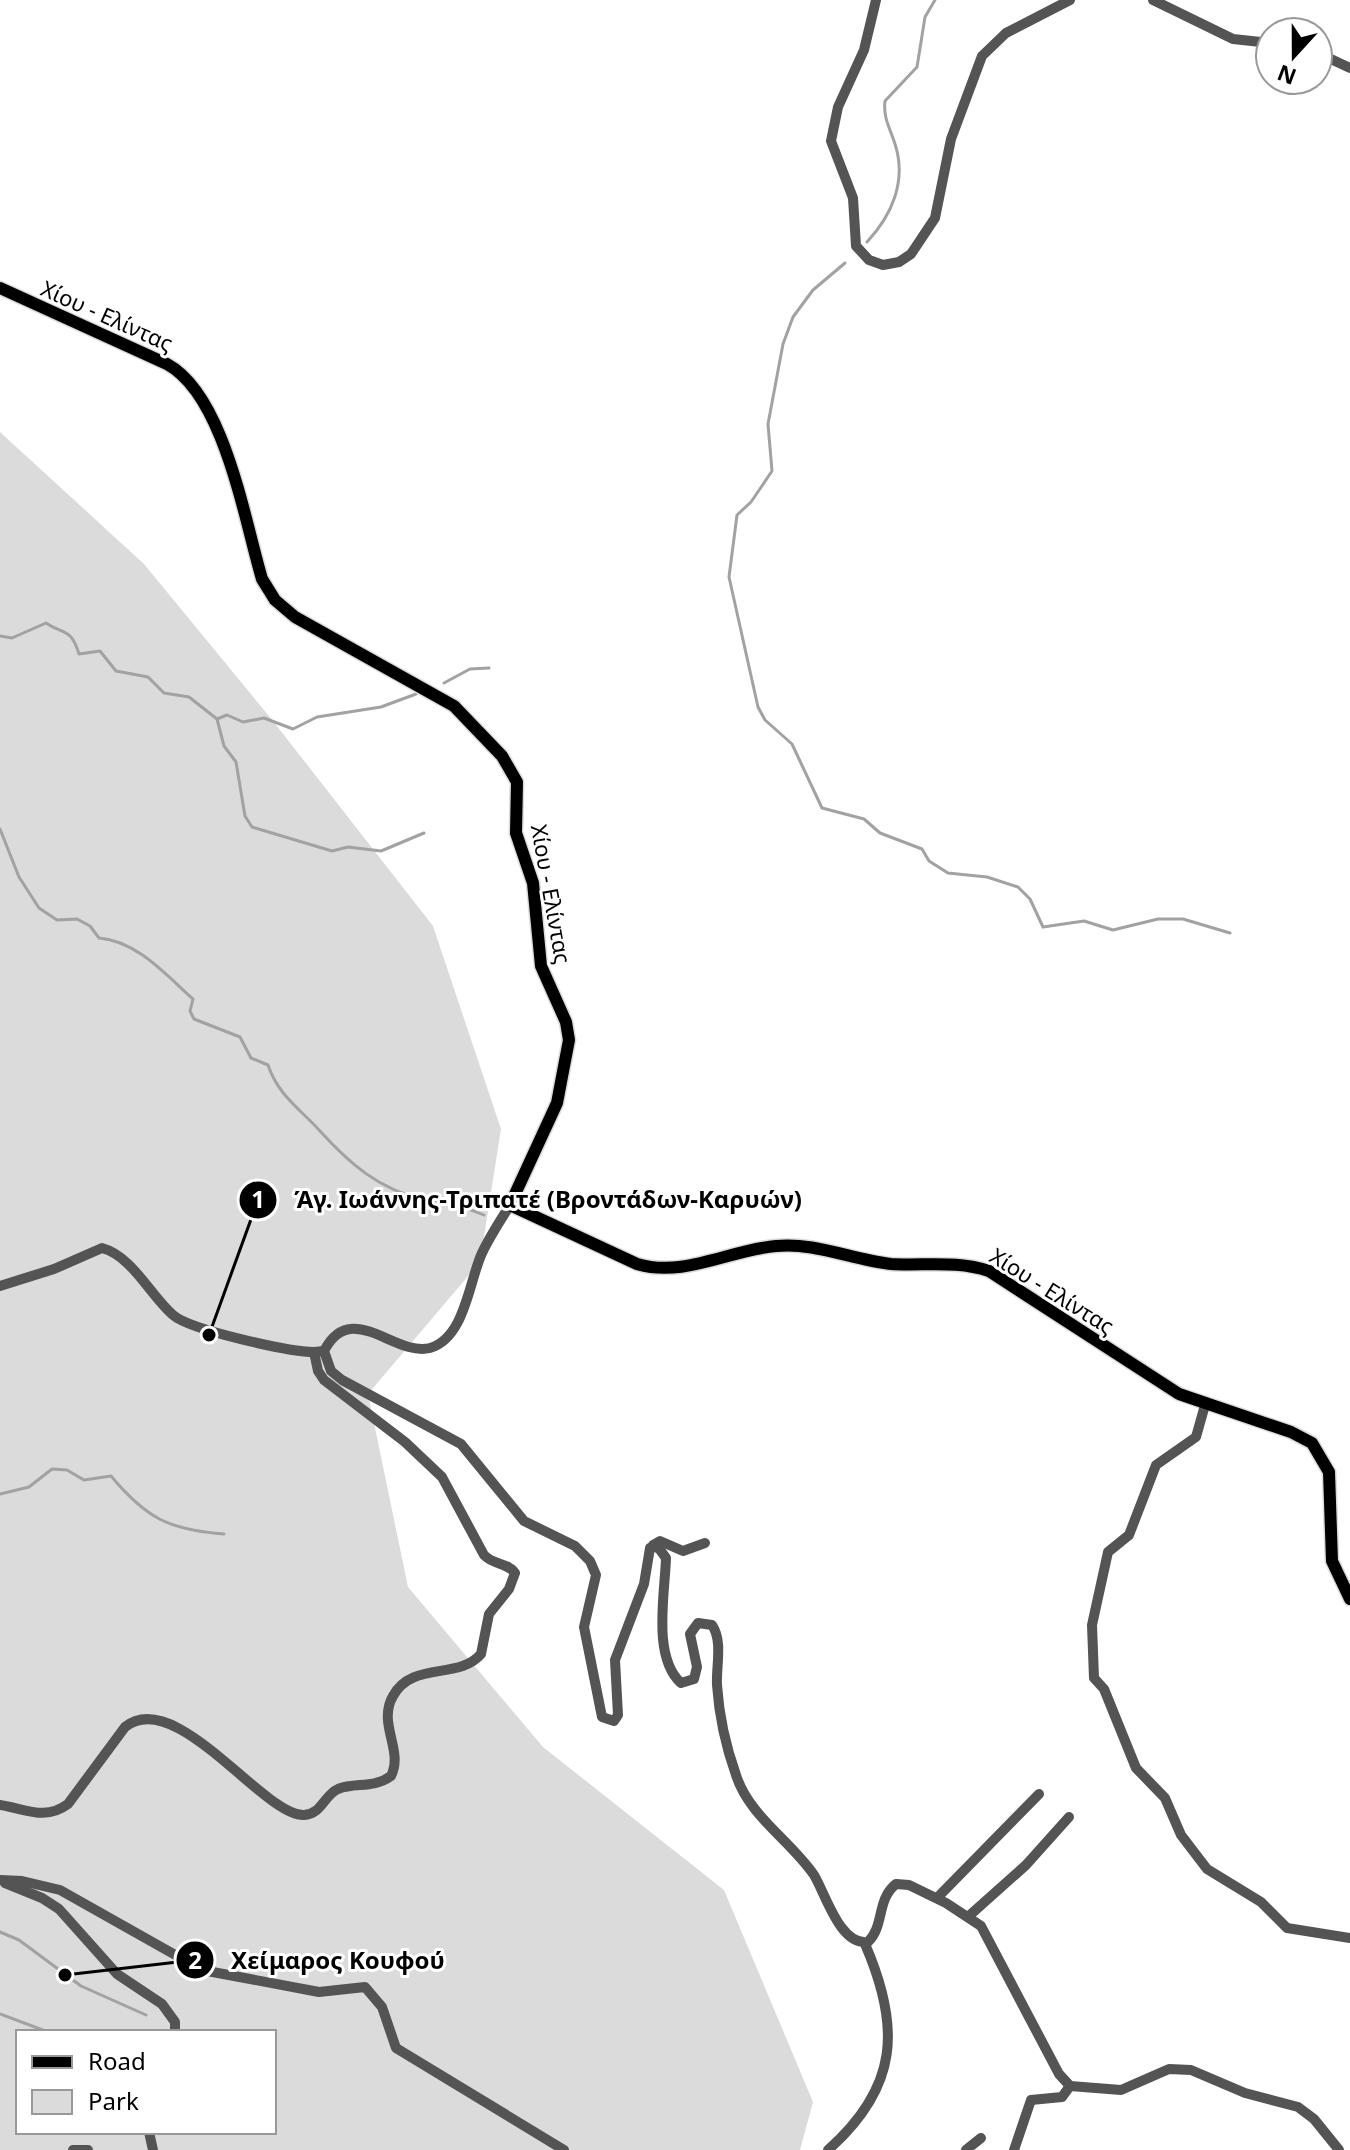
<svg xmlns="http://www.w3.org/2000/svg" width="1350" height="2150" font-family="'Noto Sans',sans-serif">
	<rect width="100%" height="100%" fill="#fff"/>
	<path fill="#dbdbdb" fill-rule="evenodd" d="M0,432L144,564L273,721L433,926L501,1129L480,1262L368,1394L408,1587L543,1747L724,1890L813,2102L800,2150H0ZM18,2032H274V2132H18Z"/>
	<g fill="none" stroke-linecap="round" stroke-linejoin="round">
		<g stroke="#a2a2a2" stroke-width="3">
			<path d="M867,242C892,215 907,181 895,144C890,128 883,118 885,101L917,67L925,17L935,0"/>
			<polyline points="845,263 813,290 793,317 783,344 768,424 772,471 751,502 737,515 729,577 758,707 765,720 792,744 822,808 864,819 880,833 922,849 929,861 948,873 987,877 1018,887 1030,899 1043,927 1084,921 1113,930 1158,919 1183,919 1230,933"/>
			<path d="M0,636L12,638L46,623C63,635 71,627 79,654L100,651L116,671L148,677L164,693L189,697L217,719L227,715L243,722L264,718L293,729L317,717L381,707L416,694"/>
			<polyline points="444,683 470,669 489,668"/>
			<polyline points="217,719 224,746 236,762 245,816 252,827 332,851 348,847 381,851 424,833"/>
			<path d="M0,829L19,877L39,908L57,920L77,919L90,926L99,938C137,941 166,975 193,999L190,1011L194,1019L240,1037L251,1058L268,1065C278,1095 299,1108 320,1131C348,1162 380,1191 424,1199C446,1203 464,1206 484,1215"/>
			<path d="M0,1494L29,1487L52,1469L67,1470L84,1480L111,1476C146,1518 169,1530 224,1534"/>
			<polyline points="0,1932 19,1940 81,1986 146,2015"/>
			<polyline points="0,2014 48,2032"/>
		</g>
		<defs>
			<path id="major" d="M0,288L167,364C224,395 244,518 262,579L275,600L295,617L454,706L502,756L517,782L516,833L533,883L541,966L566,1022L569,1040L557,1103L510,1205L637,1264C684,1278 729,1250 776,1246C815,1242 853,1260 891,1264C924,1266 957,1260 989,1271L1179,1394L1291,1432L1312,1443L1329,1472L1332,1561L1350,1599"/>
		</defs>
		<use href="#major" stroke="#dbdbdb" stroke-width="15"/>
		<g stroke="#545454" stroke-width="10">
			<polyline points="876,0 864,50 838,107 831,141 853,198 856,246 869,260 883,265 899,262 911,254 935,218 951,139 982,56 1006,33 1070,0"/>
			<polyline points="1153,0 1233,39 1270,43"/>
			<polyline points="1318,53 1350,68"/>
			<path d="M510,1205C500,1221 490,1236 482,1253C469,1281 465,1338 430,1348C394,1357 351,1298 324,1351L331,1371L342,1380L461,1444L524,1521L575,1546L590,1561L596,1575L584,1627L602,1717L614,1721L618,1715L615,1660L644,1584L650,1548L658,1547L666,1558C665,1593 652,1657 681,1683L694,1679L697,1667L690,1634L698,1623L712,1625C723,1641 716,1666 717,1685C719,1715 726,1747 736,1775C749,1816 790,1840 814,1875C826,1895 840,1946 868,1942C885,1925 876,1900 896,1884L909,1885L946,1903L981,1926L1059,2074L1070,2086L1121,2090L1169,2069L1191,2070L1245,2093L1298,2107L1314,2119L1339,2150"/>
			<path d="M0,1286L54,1269L102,1248C132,1256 150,1295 173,1315C190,1330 290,1352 314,1352"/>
			<polyline points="1205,1405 1196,1437 1156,1465 1129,1535 1108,1552 1092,1625 1094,1678 1104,1689 1136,1768 1165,1798 1181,1835 1207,1869 1261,1902 1287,1928 1350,1938"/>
			<polyline points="653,1545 660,1541 683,1551 705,1543"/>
			<path d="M0,1805C26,1809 45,1821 68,1804L125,1727C176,1686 264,1817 304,1815C322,1814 324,1795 338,1789C356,1782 373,1789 391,1776C404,1750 377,1724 393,1696C412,1661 459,1680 481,1654L489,1614L509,1589L515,1573C507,1562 493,1565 484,1555L442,1477L405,1442L324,1380L318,1371L314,1352L324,1351"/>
			<polyline points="0,1880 22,1881 60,1890 202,1970 319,1992 365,1987 382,2007 396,2048 564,2150"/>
			<polyline points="5,1883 42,1898 59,1909 117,1974 162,2004 175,2022 175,2032"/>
			<polyline points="937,1898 1039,1794"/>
			<polyline points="970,1915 1026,1865 1069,1817"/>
			<polyline points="149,2132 153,2150"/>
			<polyline points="73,2150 88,2150"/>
			<path d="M828,2150C899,2087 901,2027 865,1944"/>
			<polyline points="966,2150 981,2138"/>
			<polyline points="1014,2150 1031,2100 1062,2097 1070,2086"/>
		</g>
		<use href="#major" stroke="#000" stroke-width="12"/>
	</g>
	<g text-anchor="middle" stroke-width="6" stroke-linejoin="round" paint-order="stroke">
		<g font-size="22" fill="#000" stroke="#fff">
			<text transform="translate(107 316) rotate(24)" y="8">Χίου - Ελίντας</text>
			<text transform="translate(551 894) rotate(80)" y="8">Χίου - Ελίντας</text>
			<text transform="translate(1052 1291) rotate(32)" y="8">Χίου - Ελίντας</text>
		</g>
	</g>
	<path fill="none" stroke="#000" stroke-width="3" d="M209 1335L258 1200M65 1975L195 1960"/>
	<g fill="#000" stroke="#fff" stroke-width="3">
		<circle cx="209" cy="1335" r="8"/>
		<circle cx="65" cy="1975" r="8"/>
		<circle cx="258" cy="1200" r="20"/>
		<circle cx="195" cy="1960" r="20"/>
	</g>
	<g font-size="24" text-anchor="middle" font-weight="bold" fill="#fff">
		<text x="258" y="1208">1</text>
		<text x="195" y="1969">2</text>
	</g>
	<g font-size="24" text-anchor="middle" font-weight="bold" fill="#000" stroke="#fff" stroke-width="6" stroke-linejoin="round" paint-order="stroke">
		<text x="548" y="1208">Άγ. Ιωάννης-Τριπατέ (Βροντάδων-Καρυών)</text>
		<text x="338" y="1969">Χείμαρος Κουφού</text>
	</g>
	<rect x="16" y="2030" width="260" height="104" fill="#ffffff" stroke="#999999" stroke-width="2"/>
	<rect x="32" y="2056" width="40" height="12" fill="#000000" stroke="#999999" stroke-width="2"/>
	<text x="88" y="2070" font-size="24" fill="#000000">Road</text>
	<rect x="32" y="2090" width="40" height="24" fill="#dbdbdb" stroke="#999999" stroke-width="2"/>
	<text x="88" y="2110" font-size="24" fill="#000000">Park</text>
	<g transform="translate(1294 56) rotate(201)"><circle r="38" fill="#ffffff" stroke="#999999" stroke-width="2"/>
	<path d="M0-6L14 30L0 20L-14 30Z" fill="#000000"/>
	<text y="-12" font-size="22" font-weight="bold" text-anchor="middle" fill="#000000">N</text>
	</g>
</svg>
